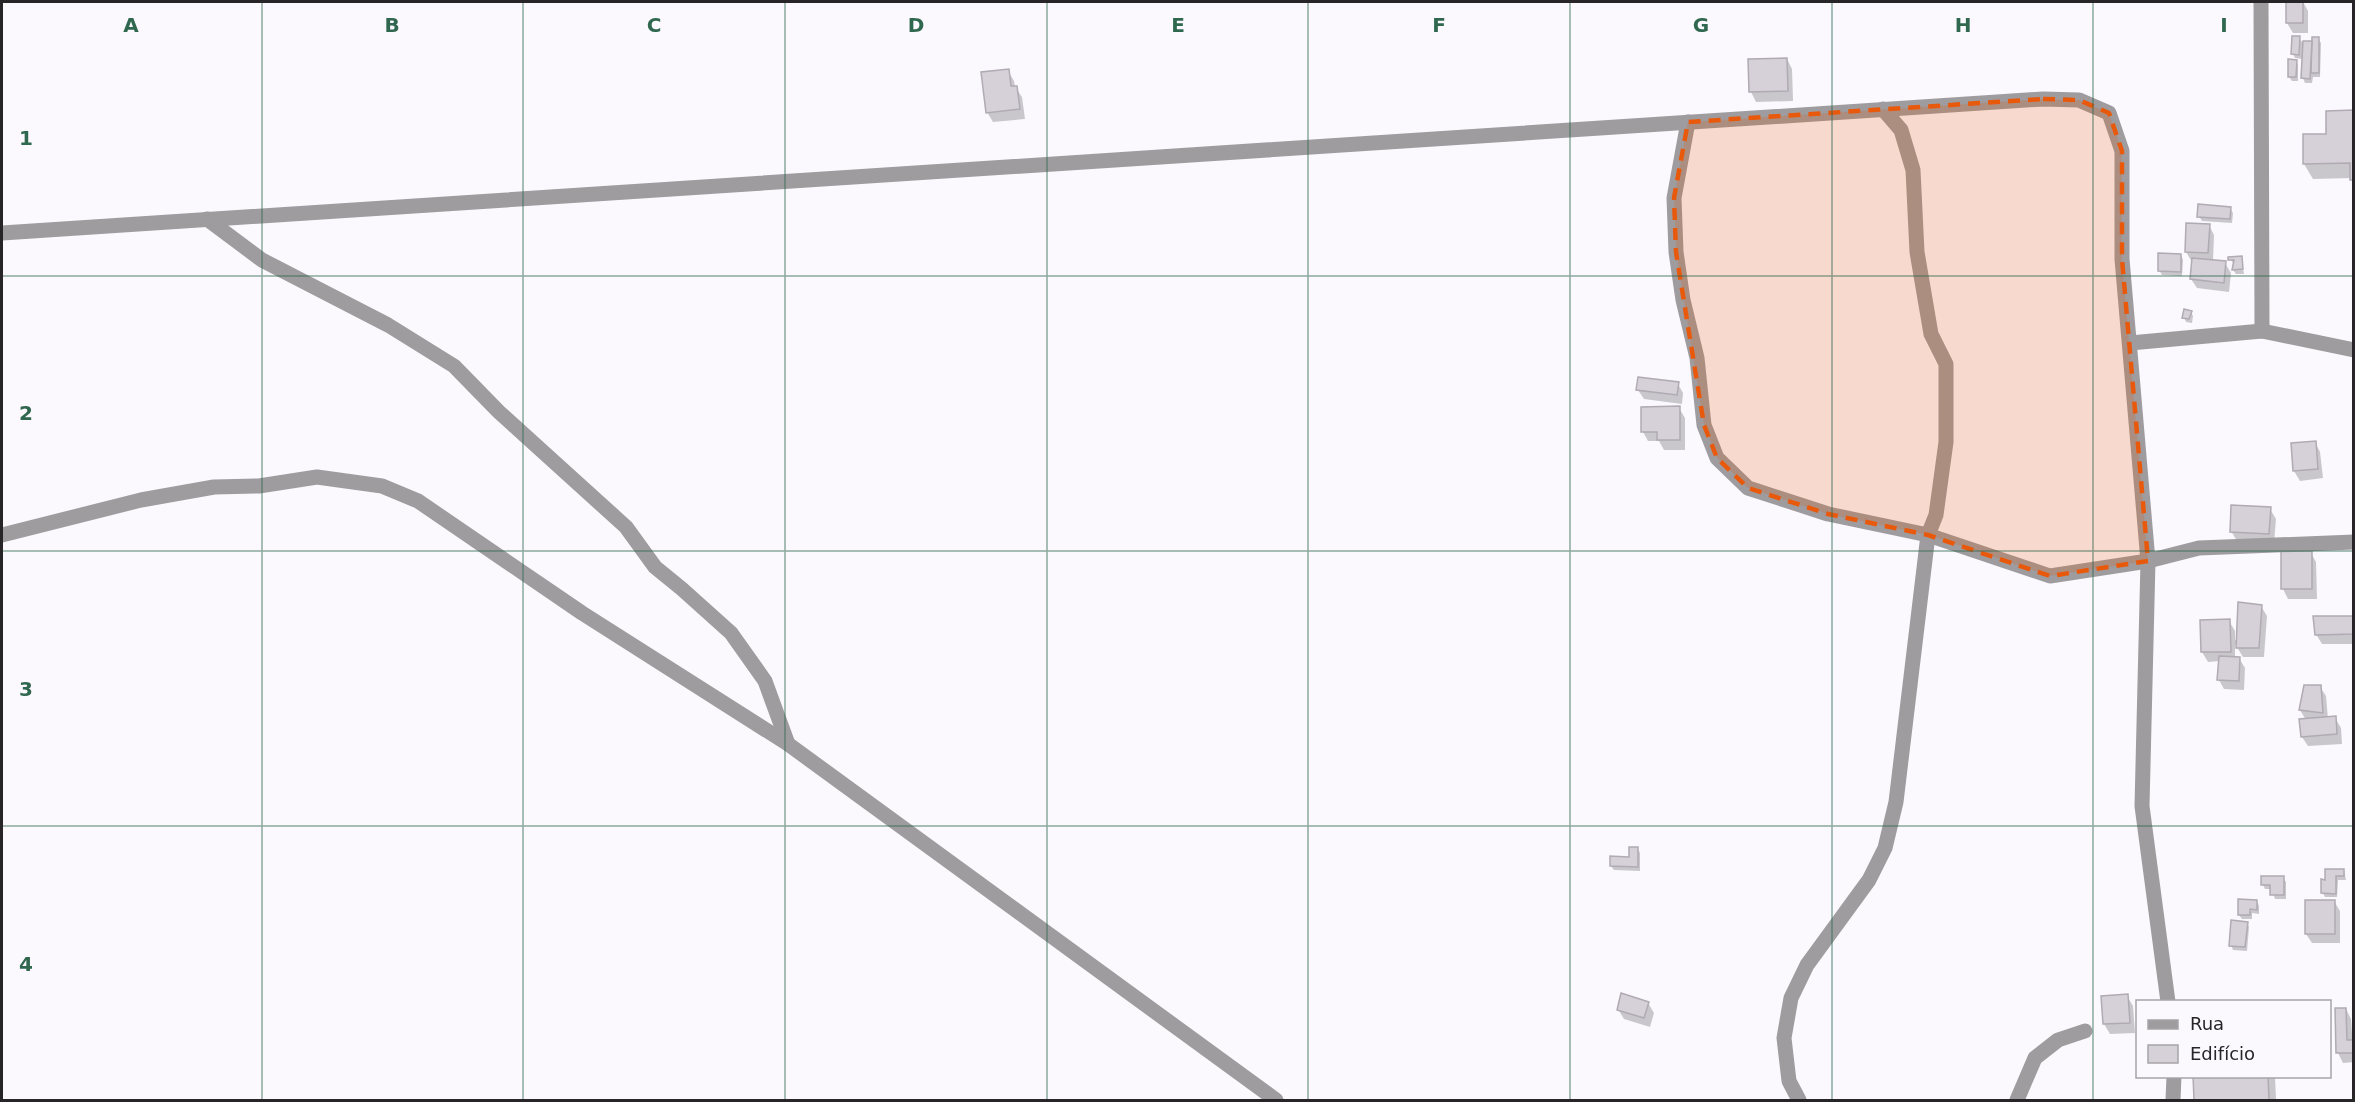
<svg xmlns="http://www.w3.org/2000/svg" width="2355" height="1102" font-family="'DejaVu Sans',sans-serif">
	<rect width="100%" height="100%" fill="#fcf9fe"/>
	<g fill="#0003">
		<polygon points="2287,2 2303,2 2308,11 2308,33 2293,33 2287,23"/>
		<polygon points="2299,38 2302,42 2313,43 2318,39 2321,43 2320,77 2313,77 2312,83 2305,83 2303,78 2303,59 2295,58 2293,54"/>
		<polygon points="1787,59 1792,69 1793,101 1756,102 1751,92"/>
		<polygon points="2290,61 2296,61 2298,65 2298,81 2292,81 2289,77"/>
		<polygon points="1008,71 1014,81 1015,87 1022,97 1025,119 993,122 987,112"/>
		<polygon points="2354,112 2354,182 2352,178 2313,179 2304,164 2328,136"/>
		<polygon points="2230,208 2233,213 2232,223 2202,221 2199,216"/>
		<polygon points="2209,225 2214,235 2213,261 2225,263 2231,273 2229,292 2197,288 2191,279 2192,262 2186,252"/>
		<polygon points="2181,255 2183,260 2182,276 2162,275 2159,270"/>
		<polygon points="2241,258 2244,274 2236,274 2233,270 2234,264 2230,259"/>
		<polygon points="2191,312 2193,316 2192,323 2186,322 2184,317"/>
		<polygon points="1678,384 1683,393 1682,404 1644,399 1638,390"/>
		<polygon points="1679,408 1685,418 1685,450 1664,450 1659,441 1648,441 1643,432"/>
		<polygon points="2315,442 2320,452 2323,478 2300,481 2294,471"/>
		<polygon points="2270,509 2276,519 2274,543 2237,541 2231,531"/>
		<polygon points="2311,553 2316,562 2317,599 2288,599 2283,589"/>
		<polygon points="2261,606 2267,616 2264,657 2243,657 2235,644 2235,658 2239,658 2245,668 2244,690 2224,689 2219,680 2220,661 2208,662 2202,652 2229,621 2235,631 2235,640 2237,640"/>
		<polygon points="2354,617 2354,644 2322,644 2316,634"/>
		<polygon points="2320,687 2326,696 2328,719 2335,718 2341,728 2342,744 2308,746 2302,737 2306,720 2300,710"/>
		<polygon points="1638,849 1640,853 1640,871 1614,870 1611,866 1631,858"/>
		<polygon points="2344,870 2346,880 2338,880 2337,897 2325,897 2322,892 2326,881"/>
		<polygon points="2283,878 2286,882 2286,899 2275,899 2272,889 2265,889 2263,885"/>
		<polygon points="2257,901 2259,906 2259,914 2252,913 2252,919 2242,919 2239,915"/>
		<polygon points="2334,901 2340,911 2340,943 2312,943 2306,934"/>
		<polygon points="2247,923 2249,927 2247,951 2233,950 2231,945"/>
		<polygon points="2127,996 2133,1006 2135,1033 2110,1034 2104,1024 2103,997"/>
		<polygon points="1648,1003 1654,1013 1650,1027 1624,1019 1618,1009"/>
		<polygon points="2346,1009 2351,1019 2354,1062 2343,1063 2338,1053"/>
		<polygon points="2194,1076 2275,1076 2276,1100 2196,1100"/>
	</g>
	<g fill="#d6d0d9" stroke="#b0aab3" stroke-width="1.5">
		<rect x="2286" y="2" width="17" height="21"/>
		<polygon points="2292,36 2300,36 2299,55 2291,54"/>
		<polygon points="2312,37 2319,37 2319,73 2311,73"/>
		<polygon points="2303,41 2312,41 2310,79 2301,78"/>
		<polygon points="1787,58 1788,91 1749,92 1748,59"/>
		<polygon points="2288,59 2297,60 2296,77 2288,77"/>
		<polygon points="1009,69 1011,86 1017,86 1020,109 986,113 981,72"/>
		<polygon points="2354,110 2354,180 2350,180 2350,163 2303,164 2303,134 2326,134 2326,111"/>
		<polygon points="2198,204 2231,207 2230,219 2197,217"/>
		<polygon points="2186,223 2210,224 2208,253 2185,252"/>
		<polygon points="2158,253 2181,254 2181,272 2158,271"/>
		<polygon points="2242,256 2243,269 2232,270 2234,260 2228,260 2228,257"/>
		<polygon points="2192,258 2226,261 2224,283 2190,279"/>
		<polygon points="2184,309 2192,311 2189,319 2182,318"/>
		<polygon points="1638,377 1679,382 1677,395 1636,390"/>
		<polygon points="1680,406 1680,440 1657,440 1657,432 1641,432 1641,407"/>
		<polygon points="2316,441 2318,469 2293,471 2291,443"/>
		<polygon points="2231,505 2271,507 2269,534 2230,532"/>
		<rect x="2281" y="551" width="31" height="38"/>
		<polygon points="2238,602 2262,605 2259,648 2236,648"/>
		<polygon points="2313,616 2354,616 2354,634 2315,635"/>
		<polygon points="2230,619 2231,652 2201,652 2200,620"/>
		<polygon points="2219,656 2240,657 2239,681 2217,680"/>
		<polygon points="2304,685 2321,685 2323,713 2299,710"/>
		<polygon points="2336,716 2337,734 2301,737 2299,719"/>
		<polygon points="1629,847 1638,847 1638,867 1610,866 1610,856 1629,857"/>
		<polygon points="2325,869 2344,869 2344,876 2336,876 2336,894 2321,893 2321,879 2325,880"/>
		<polygon points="2261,876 2284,876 2284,895 2270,895 2270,885 2261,885"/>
		<polygon points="2238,899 2257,900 2257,910 2250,909 2250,915 2238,915"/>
		<rect x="2305" y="900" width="30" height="34"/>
		<polygon points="2231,920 2248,922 2245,947 2229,946"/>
		<polygon points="1621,993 1649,1002 1644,1018 1617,1010"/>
		<polygon points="2128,994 2130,1023 2103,1024 2101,996"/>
		<polygon points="2335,1008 2346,1008 2347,1040 2354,1040 2354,1053 2336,1053"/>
		<polygon points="2193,1076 2268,1076 2269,1100 2194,1100"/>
	</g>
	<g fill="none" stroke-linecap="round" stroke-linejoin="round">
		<g stroke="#9e9c9f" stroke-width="15">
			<polyline points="2261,2 2262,331"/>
			<polyline points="1688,122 1674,198 1676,252 1683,300 1697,358 1704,425 1717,458 1748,488 1828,514 1928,535 2050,576 2148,561 2199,548 2354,542"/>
			<polyline points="207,219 262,260 388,325 454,366 499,412 626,527 655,567 682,589 731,633 765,681 788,744"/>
			<polyline points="2,233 2043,99 2079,100 2109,113 2122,151 2122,259 2148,561 2142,806 2168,1002"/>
			<polyline points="2130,343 2262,331 2354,350"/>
			<polyline points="2,535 141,500 214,487 259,486 317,477 382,486 418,501 582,613 788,744 1276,1100"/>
			<polyline points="1799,1100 1789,1081 1784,1038 1791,998 1807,965 1869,880 1885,848 1896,802 1928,535 1936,515 1946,442 1946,364 1931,334 1917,252 1913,170 1901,130 1883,109"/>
			<polyline points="2017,1100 2035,1058 2058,1040 2085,1031"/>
			<polyline points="2173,1100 2174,1076"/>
		</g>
	</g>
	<path fill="#e8590c" fill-opacity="0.2" stroke="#e8590c" stroke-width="4.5" stroke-dasharray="12 8" stroke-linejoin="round" d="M2043,99L2079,100L2109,113L2122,151V259L2148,561L2050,576L1928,535L1828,514L1748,488L1717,458L1704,425L1676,252L1674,198L1688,122Z"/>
	<path fill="none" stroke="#2f674f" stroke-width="1.5" stroke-opacity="0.55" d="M262,2V1100M523,2V1100M785,2V1100M1047,2V1100M1308,2V1100M1570,2V1100M1832,2V1100M2093,2V1100M2,276H2354M2,551H2354M2,826H2354"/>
	<g font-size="20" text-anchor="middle" font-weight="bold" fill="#2f674f" stroke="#fcf9fe" stroke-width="6" stroke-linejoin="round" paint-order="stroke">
		<text x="131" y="32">A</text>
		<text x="392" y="32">B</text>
		<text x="654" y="32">C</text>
		<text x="916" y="32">D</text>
		<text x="1178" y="32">E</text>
		<text x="1439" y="32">F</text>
		<text x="1701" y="32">G</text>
		<text x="1963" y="32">H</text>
		<text x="2224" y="32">I</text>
		<text x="26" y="145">1</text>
		<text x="26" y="420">2</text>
		<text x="26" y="696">3</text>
		<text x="26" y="971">4</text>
	</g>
	<rect width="2355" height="1102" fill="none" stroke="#272528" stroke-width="6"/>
	<rect x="2136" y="1000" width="195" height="78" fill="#fcf9fe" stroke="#a7a4a8" stroke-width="1.5"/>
	<rect x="2148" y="1020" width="30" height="9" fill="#9e9c9f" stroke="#a7a4a8" stroke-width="1.5"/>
	<text x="2190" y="1030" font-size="18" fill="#272528">Rua</text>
	<rect x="2148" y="1045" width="30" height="18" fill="#d6d0d9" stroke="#a7a4a8" stroke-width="1.5"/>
	<text x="2190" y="1060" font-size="18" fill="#272528">Edifício</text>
</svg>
